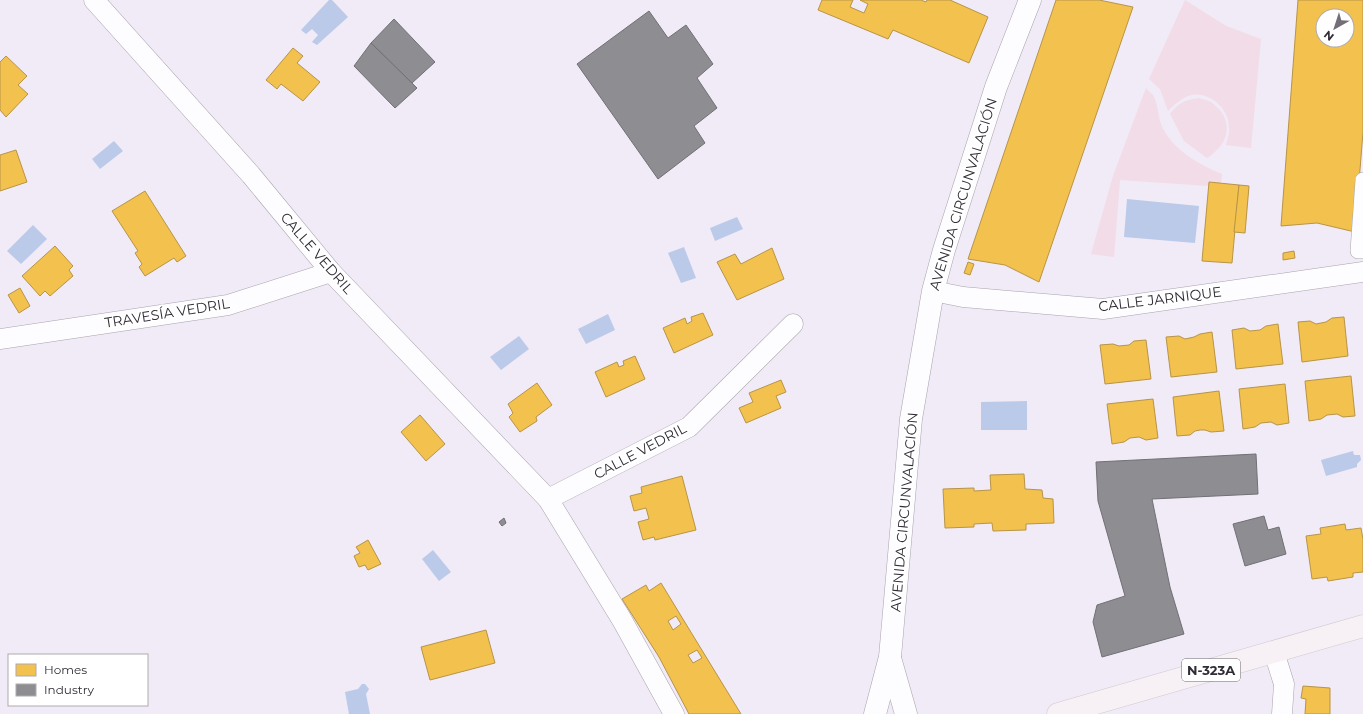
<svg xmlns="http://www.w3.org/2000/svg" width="1363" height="714" font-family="Montserrat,sans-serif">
	<rect width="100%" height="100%" fill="#f1eaf7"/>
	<g fill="#f2dce7">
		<path d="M1185,0L1226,26L1261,39L1251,148L1226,145C1227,140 1230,133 1229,127C1229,108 1209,91 1191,95C1181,98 1174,105 1168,111L1160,89L1149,79Z"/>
		<path d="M1146,88C1148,91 1153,94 1154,97C1158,105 1158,116 1161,124C1170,148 1199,165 1222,174L1221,183L1209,186L1120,180L1114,257L1091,254L1113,176Z"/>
		<path d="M1199,98C1202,99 1207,100 1211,102C1215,105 1219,109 1222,113C1233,131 1224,147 1207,158L1184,141L1170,114C1179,103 1184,100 1199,98Z"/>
	</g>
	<g fill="#bbcae9">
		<polygon points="329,0 332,0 348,17 317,45 312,42 318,35 312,29 306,34 301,30"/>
		<polygon points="114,141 123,151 100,169 92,159"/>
		<polygon points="1127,199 1199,206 1195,243 1124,237"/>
		<polygon points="737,217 743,229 715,241 710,228"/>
		<polygon points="33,225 47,239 21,264 7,251"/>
		<polygon points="684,247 696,278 681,283 668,253"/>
		<polygon points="608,314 615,330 586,344 578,329"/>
		<polygon points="519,336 529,349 501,370 490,357"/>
		<polygon points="1027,401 1027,430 981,430 981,402"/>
		<polygon points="1353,451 1354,455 1360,455 1361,460 1357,464 1357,467 1326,476 1321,460"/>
		<polygon points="433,550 451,572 439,581 422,559"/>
		<polygon points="362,684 365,684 369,689 366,694 370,714 349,714 345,692 358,689"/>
	</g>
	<g fill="#f2c14e" stroke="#b89446" fill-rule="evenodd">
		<polygon points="822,0 853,0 850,7 864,13 868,4 860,0 921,0 926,2 927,0 950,0 988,17 969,63 893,30 888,39 818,10"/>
		<polygon points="1056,0 1099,0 1133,7 1039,282 1005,265 968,259"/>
		<path d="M1298,0H1363V132L1355,232L1317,223L1281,226ZM1323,16H1347V40H1323Z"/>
		<polygon points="293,48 303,56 297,63 320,82 303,101 281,84 277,89 266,80"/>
		<polygon points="6,56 27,76 18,85 28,94 6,117 0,110 0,62"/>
		<polygon points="16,150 27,182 0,191 0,155"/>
		<polygon points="1209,182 1239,185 1232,263 1202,261"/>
		<polygon points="1239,185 1249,186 1245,233 1234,232"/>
		<polygon points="145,191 186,256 177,262 174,258 145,276 139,267 142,264 135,253 138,251 112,211"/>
		<polygon points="55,246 73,266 69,270 73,276 50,296 45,291 40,296 22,276"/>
		<polygon points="772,248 784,279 737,300 717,262 735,254 741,264"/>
		<polygon points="1294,251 1295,258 1283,260 1283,253"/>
		<polygon points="968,262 974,264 970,275 964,273"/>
		<polygon points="20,288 30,306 19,313 8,295"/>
		<polygon points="703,313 713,335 674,353 663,328 685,318 687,324 692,321 691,317"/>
		<polygon points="1344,317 1348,356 1302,362 1298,322 1310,321 1316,324 1326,322 1332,318"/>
		<polygon points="1278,324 1283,364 1236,369 1232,330 1244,328 1250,331 1260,330 1266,326"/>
		<polygon points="1212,332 1217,372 1171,377 1166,337 1179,336 1185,339 1194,337 1200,334"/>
		<polygon points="1146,340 1151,379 1105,384 1100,345 1113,344 1119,346 1129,345 1134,341"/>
		<polygon points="635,356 645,379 606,397 595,372 617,362 619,367 624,365 623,361"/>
		<polygon points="1351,376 1355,416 1343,417 1337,414 1327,415 1321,419 1309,421 1305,381"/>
		<polygon points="781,380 786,392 776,396 781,408 746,423 739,408 753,402 749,393"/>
		<polygon points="537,383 552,405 536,417 537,421 520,432 509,417 513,413 508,404"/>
		<polygon points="1285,384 1289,423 1277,425 1271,422 1261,423 1255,427 1243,429 1239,389"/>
		<polygon points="1219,391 1224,431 1211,432 1205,430 1200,430 1195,431 1190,435 1177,436 1173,397"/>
		<polygon points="1153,399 1158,438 1146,440 1139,437 1130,438 1124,442 1112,444 1107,404"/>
		<polygon points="420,415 445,444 426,461 401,432"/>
		<polygon points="1024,474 1025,489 1042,490 1043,498 1053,499 1054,523 1026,524 1026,530 993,531 992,523 974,524 974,527 945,528 943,489 974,488 974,491 991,490 990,475"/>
		<polygon points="682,476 696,530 655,540 654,537 643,540 638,522 649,519 646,508 634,511 630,496 642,493 641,487"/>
		<polygon points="1345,524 1346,530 1361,528 1363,539 1363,572 1353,573 1353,577 1328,581 1327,577 1312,579 1306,536 1321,534 1320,528"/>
		<polygon points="368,540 381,564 368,570 365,565 359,567 354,556 360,553 356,547"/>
		<path d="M661,583L689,629L741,714H689L659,657L622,599L646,585L649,591ZM676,616L681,624L673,630L668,621ZM697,650L702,658L693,663L688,655Z"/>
		<polygon points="486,630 495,663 430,680 421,647"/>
		<polygon points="1303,686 1330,688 1330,714 1305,714 1306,699 1301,698"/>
	</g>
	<g fill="#8d8d92" stroke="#717076">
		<polygon points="649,11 668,38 686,25 713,64 697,78 717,108 694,126 705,143 658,179 577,64"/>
		<polygon points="394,19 435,62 412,83 371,43"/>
		<polygon points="371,43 417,88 395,108 354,66"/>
		<polygon points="1256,454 1258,494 1152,499 1170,587 1184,634 1102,657 1093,622 1097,605 1125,596 1098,501 1096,462"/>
		<polygon points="1264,516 1268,530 1279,527 1286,554 1245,566 1233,524"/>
		<polygon points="504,518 506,523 502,526 499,522"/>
	</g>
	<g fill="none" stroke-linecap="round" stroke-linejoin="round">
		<defs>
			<polyline id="pedestrian" points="1363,180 1358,251 1363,251"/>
			<g id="minor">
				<polyline points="94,0 251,175 331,272 548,499 622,620 674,714"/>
				<polyline points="933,291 963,297 1103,309 1363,272"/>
				<polyline points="0,339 228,305 331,272"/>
				<polyline points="548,499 689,427 793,324"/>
				<polyline points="1274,652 1284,684 1282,714"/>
			</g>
			<g id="tertiary">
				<polyline points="890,658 906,714"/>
				<polyline points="875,714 890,657 911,419 933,291 944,250 996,87 1030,0"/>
			</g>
			<polyline id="primary" points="1058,714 1363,626"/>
		</defs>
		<use href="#pedestrian" stroke="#a9a4ad" stroke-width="16"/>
		<use href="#minor" stroke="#a9a4ad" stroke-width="21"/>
		<use href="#tertiary" stroke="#a9a4ad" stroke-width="23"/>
		<use href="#primary" stroke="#cdcacf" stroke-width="23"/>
		<use href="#pedestrian" stroke="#fdfcfe" stroke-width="15"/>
		<use href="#minor" stroke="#fdfcfe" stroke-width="20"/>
		<use href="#tertiary" stroke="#fdfcfe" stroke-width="22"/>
		<use href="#primary" stroke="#f7f1f6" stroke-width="22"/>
	</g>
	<g text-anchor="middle" stroke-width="4" stroke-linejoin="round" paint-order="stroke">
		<rect fill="#fff" stroke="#6f6b72" stroke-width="1" x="1182" y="659" width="58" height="22" rx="3"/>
		<g font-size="13" font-weight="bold" fill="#312c35">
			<text x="1211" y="675">N-323A</text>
		</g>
		<g font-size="14" fill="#312c35" stroke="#fff">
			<text transform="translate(963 194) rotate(-73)" y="5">AVENIDA CIRCUNVALACIÓN</text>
			<text transform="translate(317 253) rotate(49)" y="5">CALLE VEDRIL</text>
			<text transform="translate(1160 299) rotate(-7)" y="5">CALLE JARNIQUE</text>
			<text transform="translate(167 313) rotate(-9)" y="5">TRAVESÍA VEDRIL</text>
			<text transform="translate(640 451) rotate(-28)" y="5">CALLE VEDRIL</text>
			<text transform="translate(904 512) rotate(-85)" y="5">AVENIDA CIRCUNVALACIÓN</text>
		</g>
	</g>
	<rect x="8" y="654" width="140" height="52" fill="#ffffff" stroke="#adabae"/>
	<rect x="16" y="664" width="20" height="12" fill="#f2c14e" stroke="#adabae"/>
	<text x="44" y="674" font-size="12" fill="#312c35">Homes</text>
	<rect x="16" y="684" width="20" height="12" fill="#8d8d92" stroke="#adabae"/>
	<text x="44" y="694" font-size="12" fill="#312c35">Industry</text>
	<g transform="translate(1335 28) rotate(219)"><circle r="19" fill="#ffffff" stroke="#adabae"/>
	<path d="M0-3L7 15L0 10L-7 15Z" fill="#746e79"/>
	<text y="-6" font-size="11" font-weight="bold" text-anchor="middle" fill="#312c35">N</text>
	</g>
</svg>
